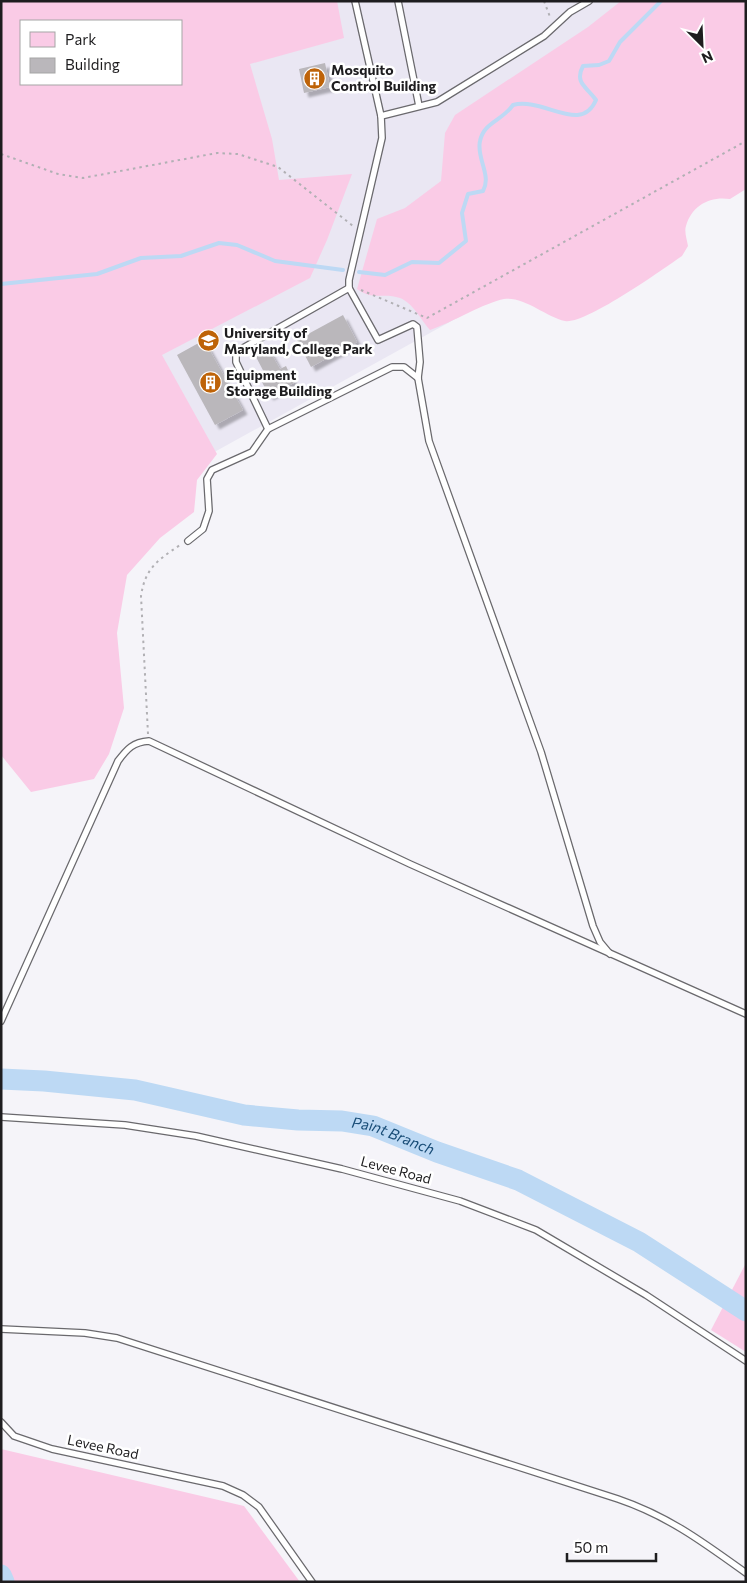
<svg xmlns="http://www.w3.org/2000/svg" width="747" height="1583" font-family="Commissioner,sans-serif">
	<defs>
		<filter id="shadow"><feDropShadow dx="4.5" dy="4.5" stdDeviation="1" flood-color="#0004"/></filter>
	</defs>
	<rect width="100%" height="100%" fill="#f5f4f9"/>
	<path fill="#eae7f3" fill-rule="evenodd" d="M1,1H633L676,197L1,570ZM21,21H181V84H21Z"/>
	<g fill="#facbe6" fill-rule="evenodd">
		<path d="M1,1H337L344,38L250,64L272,139L279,180L352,174L327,240L310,278L162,355L217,454L197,480L194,512L160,538L127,575L117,633L124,708L109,754L94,779L31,792L1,755ZM21,21H181V84H21Z"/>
		<path d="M621,1H746V189L730,199C710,196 692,205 686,226C684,231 687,240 688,246L682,256C663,269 585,325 565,321C546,317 524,296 504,299C486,302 451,323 430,330C421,320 413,303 400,298C384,292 373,301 357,289L377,219L405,208L441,181L445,133L455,115L588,27Z"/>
		<polygon points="746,1263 746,1352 711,1330"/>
		<polygon points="1,1449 244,1506 300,1582 1,1582"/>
	</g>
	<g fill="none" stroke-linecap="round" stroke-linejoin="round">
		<g stroke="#bdd9f4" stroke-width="4">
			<path d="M359,272L385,275L412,262L439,263L466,241L462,213L468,194L483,191C492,175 476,158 480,141C484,122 502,121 513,105C544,97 581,135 596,100C587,87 574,83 583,66L599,65L609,61L620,42L661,1"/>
			<polyline points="1,284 97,274 141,258 181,256 219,243 237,245 275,261 343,270"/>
		</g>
		<g stroke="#bdd9f4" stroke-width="21">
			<path id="s1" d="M1,1079L44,1081L135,1090L244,1115L298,1120L342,1121L373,1126L437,1152L518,1180L639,1242L746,1311"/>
			<polyline points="1,1575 4,1582"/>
		</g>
	</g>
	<g fill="#bab7bb" filter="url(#shadow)">
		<polygon points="325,63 330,87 304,93 299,69"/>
		<polygon points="343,315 357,342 311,367 297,340"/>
		<polygon points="204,340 243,410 215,425 177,355"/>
		<polygon points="268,348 280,369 286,366 294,383 269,396 260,378 266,376 255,355"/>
	</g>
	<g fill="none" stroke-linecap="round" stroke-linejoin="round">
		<defs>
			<g id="lane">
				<polyline points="355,1 381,116 382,138 349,280 349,288 378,340 413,324 417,327 420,362 418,378 429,441 541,752 593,926 600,942 610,954"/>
				<polyline points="398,1 419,106"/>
				<polyline points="381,116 437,102 544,36 570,12 589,1"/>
				<polyline points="268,429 236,362 236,352 349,288"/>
				<polyline points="188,541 203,529 209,511 207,479 212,470 252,452 268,429 392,367 404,367 418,378"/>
				<path d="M1,1021L118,761C127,749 133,742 149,741L410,864L746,1014"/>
				<polyline points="1,1117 125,1125 196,1136 342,1169 460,1201 536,1230 646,1295 746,1361"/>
				<path d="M1,1329L85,1333L117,1338L618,1499C668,1516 703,1542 746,1573"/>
				<polyline points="1,1422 14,1436 52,1449 223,1486 243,1495 259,1507 312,1582"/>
			</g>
		</defs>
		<use href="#lane" stroke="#6a696d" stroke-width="8"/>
		<g stroke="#b1b0b4" stroke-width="2" stroke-dasharray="2.5 4" stroke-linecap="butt">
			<polyline points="544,1 550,17"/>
			<polyline points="1,154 58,174 83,178 217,153 238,154 278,167 353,226"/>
			<polyline points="361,290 427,318 746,141"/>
			<path d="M148,734L141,596C145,568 158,560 180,545"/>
		</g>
		<use href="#lane" stroke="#fff" stroke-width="5.5"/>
	</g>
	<defs>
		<symbol id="building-disc" viewBox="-11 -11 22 22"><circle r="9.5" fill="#be6308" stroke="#fff"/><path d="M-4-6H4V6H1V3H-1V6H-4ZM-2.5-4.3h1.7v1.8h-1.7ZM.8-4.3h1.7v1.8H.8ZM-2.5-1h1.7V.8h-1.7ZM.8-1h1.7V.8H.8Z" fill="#fff"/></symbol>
		<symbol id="university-disc" viewBox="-11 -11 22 22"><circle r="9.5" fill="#be6308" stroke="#fff"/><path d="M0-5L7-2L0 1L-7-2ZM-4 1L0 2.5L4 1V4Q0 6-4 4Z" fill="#fff"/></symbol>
	</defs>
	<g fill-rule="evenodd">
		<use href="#building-disc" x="302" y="66" width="25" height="25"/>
		<use href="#university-disc" x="196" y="328" width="25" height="25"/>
		<use href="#building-disc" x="198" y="370" width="25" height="25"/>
	</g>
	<g text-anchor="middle" stroke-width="5" stroke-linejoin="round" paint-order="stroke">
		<g font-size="14" font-weight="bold" fill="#1e1d1f" stroke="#fff" text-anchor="start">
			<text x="331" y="75">Mosquito<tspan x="331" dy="16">Control Building</tspan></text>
			<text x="224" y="338">University of<tspan x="224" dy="16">Maryland, College Park</tspan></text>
			<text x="226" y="380">Equipment<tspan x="226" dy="16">Storage Building</tspan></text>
		</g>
		<g font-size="14" fill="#1e1d1f" stroke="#fff">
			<text transform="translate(396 1170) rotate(15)" y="5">Levee Road</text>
			<text transform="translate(103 1447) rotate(12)" y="5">Levee Road</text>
		</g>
		<g font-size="15" font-style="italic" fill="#194d77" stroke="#fff">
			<text dy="5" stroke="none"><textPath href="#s1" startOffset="398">Paint Branch</textPath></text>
		</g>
	</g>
	<rect width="747" height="1583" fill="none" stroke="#1e1d1f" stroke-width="5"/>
	<rect x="20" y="20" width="162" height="65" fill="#ffffff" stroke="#a5a5a5"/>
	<rect x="30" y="32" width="25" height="15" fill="#facbe6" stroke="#a5a5a5"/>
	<text x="65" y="45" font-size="15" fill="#1e1d1f">Park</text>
	<rect x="30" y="58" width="25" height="15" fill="#bab7bb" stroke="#a5a5a5"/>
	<text x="65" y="70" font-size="15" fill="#1e1d1f">Building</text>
	<g transform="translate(702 45) rotate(156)" stroke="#ffffff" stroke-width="4" paint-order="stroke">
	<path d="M0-4L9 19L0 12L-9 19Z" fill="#1e1d1f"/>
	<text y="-8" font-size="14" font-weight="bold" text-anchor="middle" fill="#1e1d1f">N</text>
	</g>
	<path d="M567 1553v8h89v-8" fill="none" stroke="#1e1d1f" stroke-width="2.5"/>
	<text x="574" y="1553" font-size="15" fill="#1e1d1f" stroke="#ffffff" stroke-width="4" paint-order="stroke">50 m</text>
</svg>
